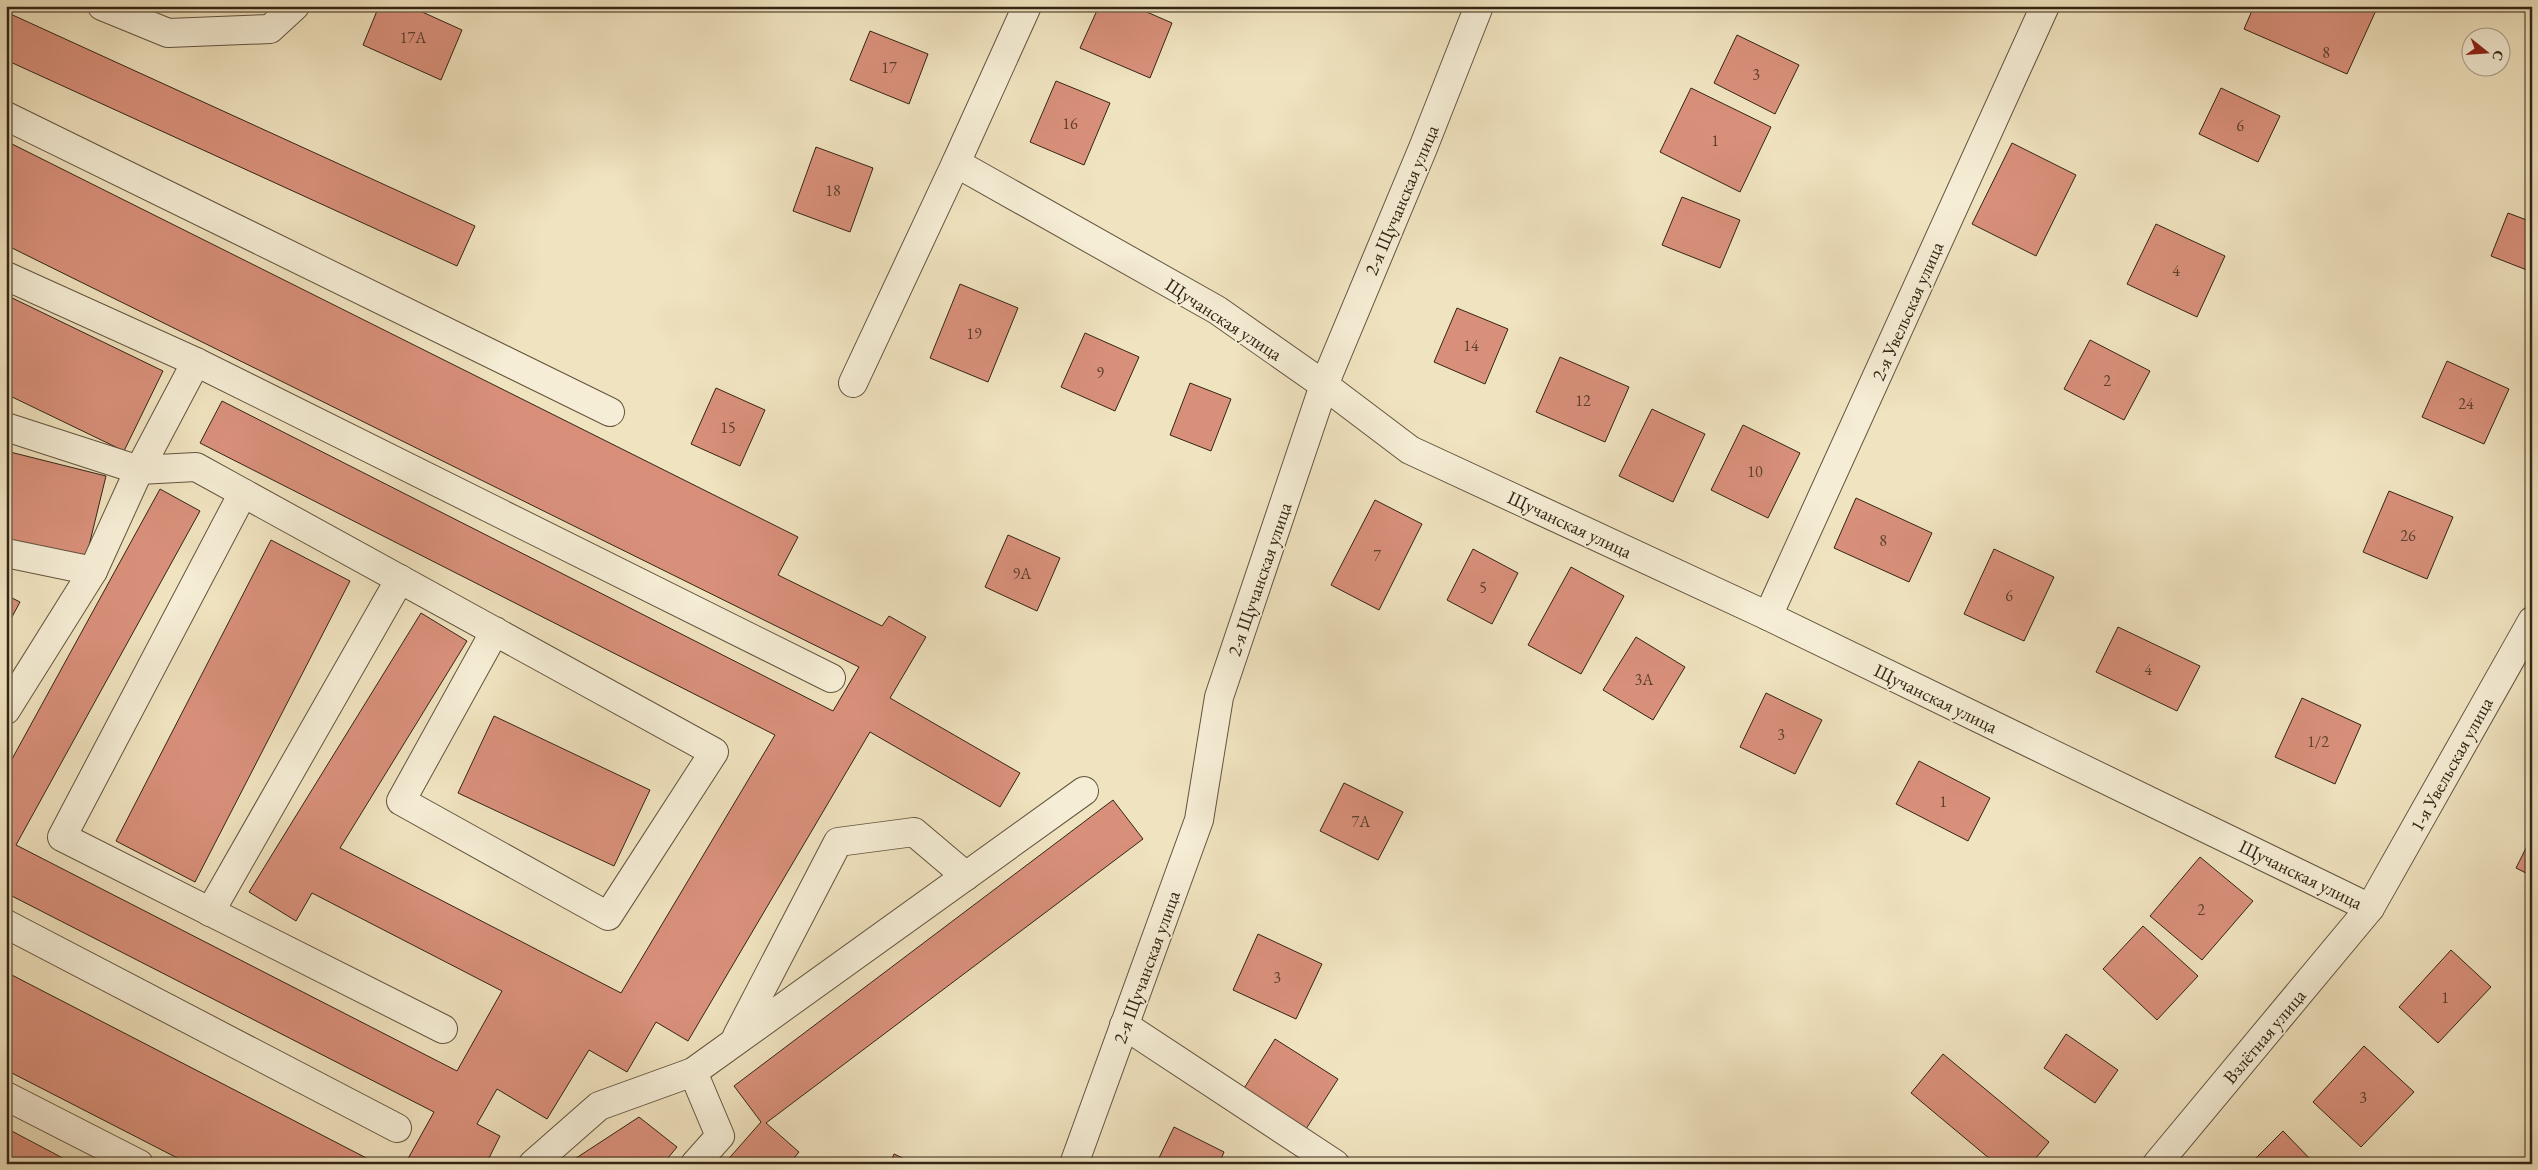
<svg xmlns="http://www.w3.org/2000/svg" width="2538" height="1170" font-family="'EB Garamond',serif">
	<rect width="100%" height="100%" fill="#f0e3bf"/>
	<filter id="stains"><feTurbulence type="fractalNoise" baseFrequency=".004" numOctaves="4"/><feColorMatrix values="0 0 0 0 .2 0 0 0 0 .09 0 0 0 0 .02 0 0 0 .5 -.17"/></filter>
	<radialGradient id="worn" r=".72"><stop offset=".6" stop-color="#630" stop-opacity="0"/><stop offset="1" stop-color="#630" stop-opacity=".3"/></radialGradient>
	<g fill="#d9907b" stroke="#332514">
		<polygon points="379,6 409,6 462,30 441,80 363,45"/>
		<polygon points="1099,6 1133,6 1172,23 1150,78 1080,48"/>
		<polygon points="2254,6 2378,6 2347,74 2244,29"/>
		<polygon points="6,12 475,226 457,266 6,60"/>
		<polygon points="870,31 928,54 909,104 850,80"/>
		<polygon points="1737,35 1799,65 1775,114 1714,83"/>
		<polygon points="1056,81 1110,103 1084,165 1030,142"/>
		<polygon points="1691,88 1771,127 1740,192 1660,152"/>
		<polygon points="2221,88 2280,116 2258,162 2199,134"/>
		<polygon points="6,141 798,537 778,575 882,626 889,616 926,637 890,698 1020,773 1000,807 870,732 688,1041 656,1022 627,1072 589,1050 547,1119 497,1089 477,1124 500,1136 486,1164 405,1164 434,1112 6,893 6,770 160,489 200,511 16,845 457,1071 502,991 312,893 296,921 249,892 421,613 467,641 340,848 621,993 775,735 200,443 222,401 833,711 859,667 6,245"/>
		<polygon points="2012,143 2076,175 2036,256 1972,224"/>
		<polygon points="816,147 873,168 850,232 793,211"/>
		<polygon points="1682,197 1740,220 1720,268 1662,245"/>
		<polygon points="2508,213 2532,222 2532,272 2491,256"/>
		<polygon points="2156,224 2225,256 2197,317 2127,284"/>
		<polygon points="960,284 1018,308 988,382 930,358"/>
		<polygon points="6,295 163,371 124,451 6,394"/>
		<polygon points="1457,308 1508,329 1485,384 1434,362"/>
		<polygon points="1085,333 1139,357 1115,411 1061,387"/>
		<polygon points="2090,340 2150,371 2124,420 2064,389"/>
		<polygon points="1560,357 1629,387 1605,442 1536,412"/>
		<polygon points="2447,361 2509,389 2484,444 2422,417"/>
		<polygon points="1190,383 1231,399 1211,451 1170,435"/>
		<polygon points="716,388 765,410 740,466 691,444"/>
		<polygon points="1652,409 1705,434 1673,502 1619,476"/>
		<polygon points="1743,425 1800,453 1768,518 1711,490"/>
		<polygon points="6,451 106,476 86,558 6,539"/>
		<polygon points="2389,491 2453,517 2427,579 2363,552"/>
		<polygon points="1856,498 1932,533 1909,582 1834,548"/>
		<polygon points="1375,500 1422,524 1379,610 1331,585"/>
		<polygon points="1008,535 1060,558 1037,611 985,587"/>
		<polygon points="271,540 350,581 195,882 116,841"/>
		<polygon points="1473,549 1518,573 1492,624 1447,600"/>
		<polygon points="1994,549 2054,577 2024,641 1964,614"/>
		<polygon points="1571,567 1624,596 1581,674 1528,645"/>
		<polygon points="6,595 20,602 6,628"/>
		<polygon points="2118,627 2200,666 2177,711 2096,672"/>
		<polygon points="1636,637 1685,667 1653,720 1603,690"/>
		<polygon points="1766,693 1822,720 1795,774 1740,747"/>
		<polygon points="2302,698 2361,725 2335,784 2275,757"/>
		<polygon points="494,716 650,790 614,866 458,793"/>
		<polygon points="1919,761 1990,798 1968,841 1896,804"/>
		<polygon points="1344,783 1403,812 1378,860 1320,831"/>
		<polygon points="1113,800 1143,839 766,1123 799,1152 789,1164 724,1164 761,1122 734,1086"/>
		<polygon points="2532,836 2532,876 2516,868"/>
		<polygon points="2200,857 2253,901 2202,960 2150,916"/>
		<polygon points="2143,926 2198,976 2157,1020 2103,969"/>
		<polygon points="1258,934 1322,964 1296,1019 1233,990"/>
		<polygon points="2451,950 2491,987 2438,1043 2399,1007"/>
		<polygon points="6,972 378,1164 189,1164 6,1070"/>
		<polygon points="2066,1034 2118,1070 2095,1103 2044,1068"/>
		<polygon points="1275,1039 1338,1079 1306,1129 1243,1090"/>
		<polygon points="2364,1046 2414,1092 2361,1147 2313,1102"/>
		<polygon points="1943,1054 2049,1142 2031,1164 1996,1164 1911,1093"/>
		<polygon points="639,1117 677,1147 663,1164 567,1164"/>
		<polygon points="1174,1127 1224,1152 1219,1164 1156,1164"/>
		<polygon points="6,1128 74,1164 6,1164"/>
		<polygon points="2283,1131 2315,1164 2250,1164"/>
		<polygon points="894,1154 916,1164 890,1164"/>
	</g>
	<g fill="none" stroke-linecap="round" stroke-linejoin="round">
		<defs>
			<g id="minor">
				<polyline points="102,6 168,33 270,29 295,6"/>
				<polyline points="1027,6 956,163 1217,310 1324,385 1410,450 1768,616 2370,908"/>
				<polyline points="6,116 610,412"/>
				<polyline points="6,276 196,362 831,678"/>
				<polyline points="853,383 956,163"/>
				<polyline points="6,427 139,470 196,467 714,752 608,916 401,801 495,631"/>
				<polyline points="243,493 62,837 443,1029"/>
				<polyline points="6,553 93,571"/>
				<polyline points="1768,616 2045,6"/>
				<polyline points="6,710 93,571 139,470 196,362"/>
				<polyline points="210,912 400,579"/>
				<polyline points="6,924 397,1128"/>
				<polyline points="1124,1025 1335,1164"/>
				<polyline points="737,1036 838,842 914,832 966,876"/>
				<polyline points="693,1072 720,1136 695,1164"/>
				<polyline points="6,1096 139,1164"/>
				<polyline points="533,1164 599,1106 693,1072 1084,791"/>
				<polyline points="1074,1164 1199,820 1219,697 1324,385 1423,148 1479,6"/>
				<polyline points="2157,1164 2370,908 2532,621"/>
			</g>
		</defs>
		<use href="#minor" stroke="#62543f" stroke-width="30"/>
		<use href="#minor" stroke="#f5edd5" stroke-width="28"/>
	</g>
	<g text-anchor="middle" stroke-width="4" stroke-linejoin="round" paint-order="stroke">
		<g font-size="16" fill="#5c402e">
			<text x="413" y="43">17А</text>
			<text x="2326" y="58">8</text>
			<text x="889" y="73">17</text>
			<text x="1756" y="80">3</text>
			<text x="1070" y="129">16</text>
			<text x="2240" y="131">6</text>
			<text x="1715" y="146">1</text>
			<text x="833" y="196">18</text>
			<text x="2176" y="276">4</text>
			<text x="974" y="339">19</text>
			<text x="1471" y="351">14</text>
			<text x="1100" y="378">9</text>
			<text x="2107" y="386">2</text>
			<text x="1583" y="406">12</text>
			<text x="2466" y="409">24</text>
			<text x="728" y="433">15</text>
			<text x="1755" y="477">10</text>
			<text x="2408" y="541">26</text>
			<text x="1883" y="546">8</text>
			<text x="1377" y="561">7</text>
			<text x="1022" y="579">9А</text>
			<text x="1483" y="593">5</text>
			<text x="2009" y="601">6</text>
			<text x="2148" y="675">4</text>
			<text x="1644" y="685">3А</text>
			<text x="1781" y="740">3</text>
			<text x="2318" y="747">1/2</text>
			<text x="1943" y="807">1</text>
			<text x="1361" y="827">7А</text>
			<text x="2201" y="915">2</text>
			<text x="1277" y="983">3</text>
			<text x="2445" y="1003">1</text>
			<text x="2363" y="1103">3</text>
		</g>
		<g font-size="19" fill="#332514" stroke="#f5edd5">
			<text transform="translate(1401 200) rotate(-67)" y="7">2-я Щучанская улица</text>
			<text transform="translate(1907 311) rotate(-66)" y="7">2-я Увельская улица</text>
			<text transform="translate(1224 319) rotate(33)" y="7">Щучанская улица</text>
			<text transform="translate(1570 524) rotate(25)" y="7">Щучанская улица</text>
			<text transform="translate(1259 579) rotate(-71)" y="7">2-я Щучанская улица</text>
			<text transform="translate(1936 698) rotate(26)" y="7">Щучанская улица</text>
			<text transform="translate(2451 764) rotate(-61)" y="7">1-я Увельская улица</text>
			<text transform="translate(2301 874) rotate(26)" y="7">Щучанская улица</text>
			<text transform="translate(1146 967) rotate(-70)" y="7">2-я Щучанская улица</text>
			<text transform="translate(2264 1036) rotate(-50)" y="7">Взлётная улица</text>
		</g>
	</g>
	<rect width="2538" height="1170" fill="none" stroke="#f0e3bf" stroke-width="25"/>
	<rect x="8" y="8" width="2523" height="1155" fill="none" stroke="#332514" stroke-width="2.5"/>
	<rect x="12" y="12" width="2513" height="1145" fill="none" stroke="#332514"/>
	<g transform="translate(2486 52) rotate(107)"><circle r="24" fill="#f5edd5" stroke="#a79d88"/>
	<path d="M0-4L9 19L0 12L-9 19Z" fill="#8f2418"/>
	<text y="-8" font-size="14" font-weight="bold" text-anchor="middle" fill="#332514">С</text>
	</g>
	<rect width="100%" height="100%" filter="url(#stains)"/>
	<rect width="100%" height="100%" fill="url(#worn)"/>
</svg>
